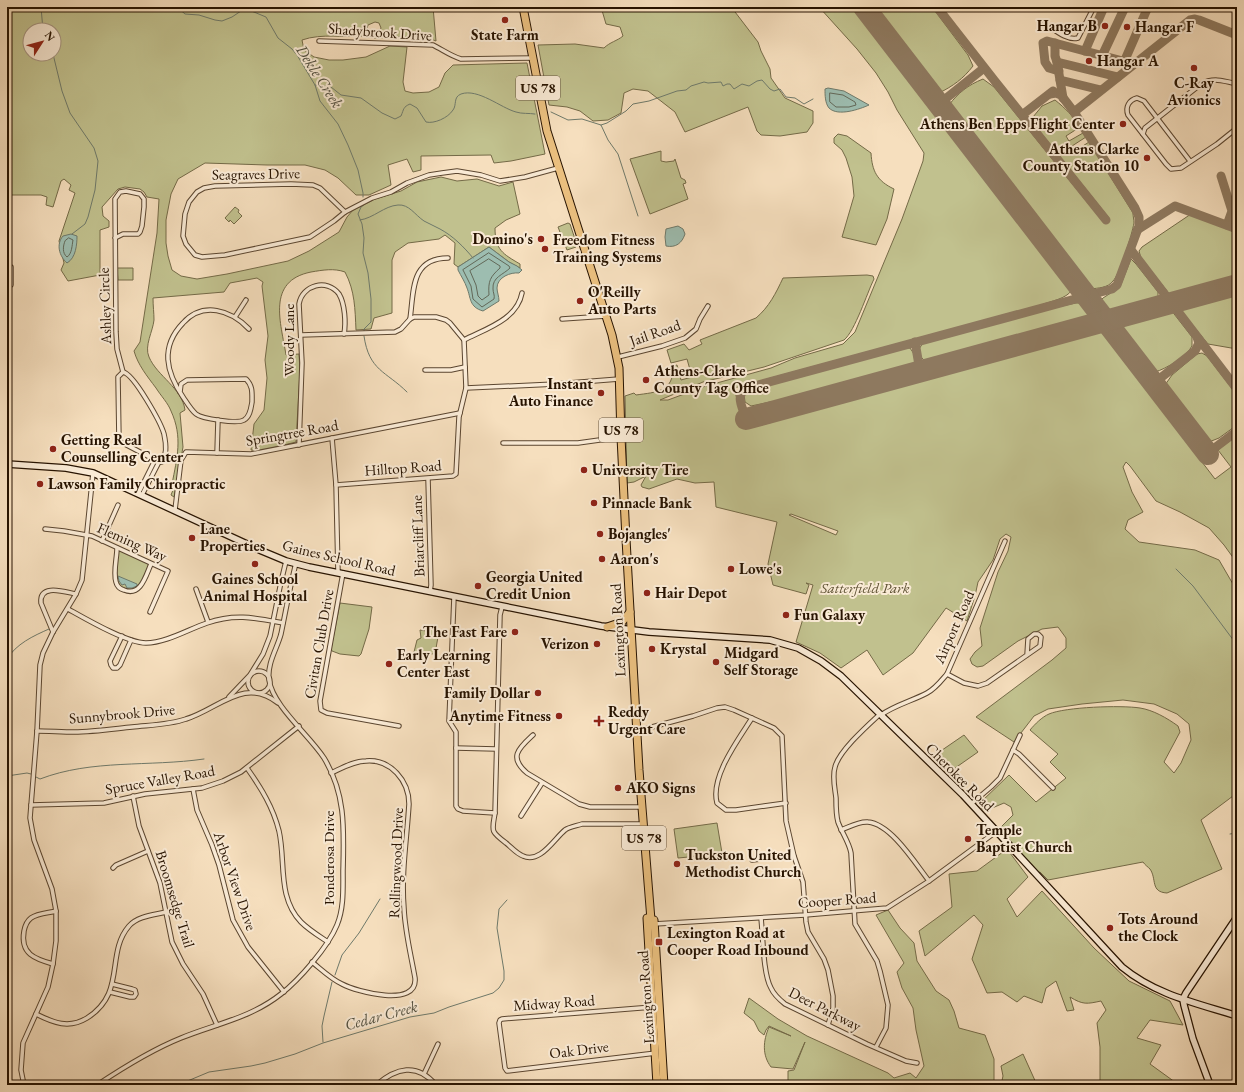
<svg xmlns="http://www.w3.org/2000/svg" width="1244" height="1092" font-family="'EB Garamond',serif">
	<rect width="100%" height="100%" fill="#f6dfbe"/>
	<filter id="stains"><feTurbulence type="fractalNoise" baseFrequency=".005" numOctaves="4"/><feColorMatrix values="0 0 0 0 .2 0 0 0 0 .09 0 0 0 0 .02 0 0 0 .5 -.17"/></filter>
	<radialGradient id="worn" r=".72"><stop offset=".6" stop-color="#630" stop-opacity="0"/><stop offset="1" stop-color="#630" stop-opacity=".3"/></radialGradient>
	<g fill="#c1c18e" stroke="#746a47" fill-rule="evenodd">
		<path d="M7,7H289L296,11L305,10L310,7H433L436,41L424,36L374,38L373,36L379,33L381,28L379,23L375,22L368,25L365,36C344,38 322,33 302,40L304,50L314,57L329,60H343L366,57L390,46L407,47L403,82L405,91L413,93L429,92L439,87L445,73L453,65L527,63L545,154L511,161L494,163L491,155L421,156V170L413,172L407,159L388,165L391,185L369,195H356L338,178L325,170L305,165H267L205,163L178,179L171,194L166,220V243L168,256L172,270L181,276L197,279L227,274L288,261L309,251L339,232L347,217L353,210L375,199L401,191L417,182L441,177L457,181L477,179L499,186L513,182L520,214L506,220L495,228C495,250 503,254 520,264V268L509,262L489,247L458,267L454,264L455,243L445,235L439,239L408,243L395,252L392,260V313L374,318L371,329L356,330C355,309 355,291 345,272C334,268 323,270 311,272C266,281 281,323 286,355L299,354L300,371L296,442L260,451L251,450L254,424L264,410L267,378L265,360L268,336L262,286L263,282L257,278L230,283L224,292L153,298C153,306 154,313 154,320C153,331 144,346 149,357C157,376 182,388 185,410L180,413L183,447L174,497L171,495L173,490L172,484C177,458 183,437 171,411C168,403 161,396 156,388C147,376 138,365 134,351L140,342L157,233L159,199L147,197L144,192L140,189L125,187L118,189L102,207L103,216L109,221V227L100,230V275L68,281L61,270L64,263L59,241L75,193L69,190L71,185L64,179L61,181L53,207L46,205L47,197L41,195H7ZM30,30H54V54H30Z"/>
		<path d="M601,7H726L728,10L732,8L758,42L761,51L770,69L771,78L785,98L813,111V123L807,132L780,136L761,135L757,131L748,107L685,132L675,112L648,91L633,89L624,93L621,113L608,120L593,121L580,111L567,107L549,105L538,45L575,44L604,48C610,42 617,41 623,36L620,27L606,24Z"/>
		<path d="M819,7H854L1072,290C1066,299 1051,301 1041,305L734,388L745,429L773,422L778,417L1103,329L1204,460L1202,462L1215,479L1231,467L1218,450L1237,435V563L1224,545L1209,528L1180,512L1156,501L1130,466L1126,462L1123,467L1132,492L1143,512L1128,520L1125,529L1139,542L1195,550L1219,560L1237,591V793L1201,820L1222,869L1167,893C1150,892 1157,879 1150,869C1148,867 1145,865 1143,862L1048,880L1040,872L1037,873L1004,836L1005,834L1001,831V827L1013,815L1011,807L1004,803L985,811L981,808V802L1009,775L1036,802L1066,778L1050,762L1058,754L1030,730C1035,724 1042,717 1049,714C1065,707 1121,705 1140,708C1153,710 1167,718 1178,726L1180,732L1164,762L1174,773L1181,763L1191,740L1189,724L1177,714L1154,704L1123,700L1082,704L1048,709L1034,716L1014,742L976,717L1052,660L1066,648V638L1058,627L1042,629L1018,641L983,666L977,667L972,664L970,659L975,652L982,646L980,628L998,572L1008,551L1011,537L1006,534L1000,539L993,560L978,582L975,596L967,621L946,608L913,653L883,675L867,650L841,668L820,653L796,642L813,585L806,583L809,585L806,594L773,585L768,564L777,522L716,507L714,482L695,483L677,479L649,489L642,487L641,485L646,476L634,482L627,483L625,396L634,393L636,395C657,392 674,392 673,366L677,365L681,380L692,377L687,359L671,363L667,350L684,344L689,350L702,344L700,340L756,318C769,307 776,293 783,278L867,275L873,276L874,279C867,293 855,331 844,340L764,367L703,382L660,400H668L706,386L771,368L795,358L843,344L855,332L902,219L923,161L924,153L897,110L888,92L876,73L857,49ZM791,514L838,531L836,535L789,515Z"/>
		<path d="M873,7H932L968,55L973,66C963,79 953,86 939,93Z"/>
		<path d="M983,79L994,87L1104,223L1109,218L1037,128L1033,117L1042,106L1055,100C1065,108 1073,116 1080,127L1066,136L1069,141L1083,133L1086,137L1072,146L1075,151L1089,142L1133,213C1133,217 1134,219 1134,223C1132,234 1120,274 1113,281C1108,288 1098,288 1090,289L949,105C958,93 968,85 983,79Z"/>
		<path d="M838,134L847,136L871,153C872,171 877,181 894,189L887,219L876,245L842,237L854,196L852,177L846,158L842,150L834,143V138Z"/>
		<polygon points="661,151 661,161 666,162 674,161 675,159 681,178 685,180 686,183 683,184 688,199 650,214 630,159"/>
		<polygon points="235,207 239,210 238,212 242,216 234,224 230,220 229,222 225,218"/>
		<polygon points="1191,214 1237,232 1237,278 1171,296 1141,258 1139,251 1142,247"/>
		<polygon points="568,223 570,224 577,245 576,247 567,250 558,227"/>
		<polygon points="1131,259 1136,264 1158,292 1158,299 1108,312 1100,301 1103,298 1120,287"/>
		<polygon points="117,268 133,268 133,280 118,280"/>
		<polygon points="1237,293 1237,349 1208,344 1181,311 1181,308"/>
		<polygon points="1076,303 1082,303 1092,316 929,361 925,361 921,357 919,349 923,343 1057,307"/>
		<path d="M1171,310L1192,337V346C1187,356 1166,369 1155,372L1118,325Z"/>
		<polygon points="906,348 910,348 914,354 915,362 911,366 777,403 770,402 751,406 745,402 744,394 749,390"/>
		<polygon points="1202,353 1207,356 1237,395 1237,425 1219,438 1209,442 1165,385 1172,375 1197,354"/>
		<path d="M121,551L149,564L141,584L131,591C129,590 124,589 122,587C113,583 118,560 118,552Z"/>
		<polygon points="340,603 372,607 369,629 361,654 359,656 340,654 332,651 331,649"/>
		<polygon points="427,628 439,631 435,654 415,653 414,652 417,640 421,638 420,630 426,631"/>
		<polygon points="964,735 978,752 948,773 932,757"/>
		<polygon points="717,823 723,859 700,860 699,856 678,858 674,829"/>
		<path d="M1007,849L1028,877L1007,899L1017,917L1042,891L1094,948L1129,981L1170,1001L1183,1025L1150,1020L1137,1038L1161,1045L1150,1064L1179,1085H1100V1047L1097,1023L1106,1010L1101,1001C1087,1004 1083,1005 1070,997L1074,1010L1067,1011L1056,981L1046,988L1042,1003L1024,996L1017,1002L1002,992L987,993L972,959L983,925L974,915L925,956L919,931L952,907L949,874L977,871Z"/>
		<path d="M888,910L900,928L914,943L917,961L936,991L949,1000L954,1011L959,1028L985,1035L994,1059V1085H788V1071L794,1070L805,1042L793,1069L771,1067C762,1055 763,1041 769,1027L791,1036L769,1026L766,1030L764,1035L759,1031L754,1021L744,1013L749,998L778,1019L807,1036L888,1073L894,1078L910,1073L916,1078L924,1066L916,1030L913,1008L902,988L897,972L904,963L876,915Z"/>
		<polygon points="1023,1054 1037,1085 1001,1085 1003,1076 1001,1066"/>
	</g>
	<g fill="#9dbdb0" stroke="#6e796a">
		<path d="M828,88L844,91L869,105C860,109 838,117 829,108C825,103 825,95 825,89Z"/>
		<path d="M678,226L683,229L685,234C682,243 676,248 666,246L665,237L666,229Z"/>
		<path d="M71,234L77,236C77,244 76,258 67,263C59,256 56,244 63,236Z"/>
		<path d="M489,247L509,262L517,266L522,270L519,273C511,272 497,277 497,288C497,292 499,296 499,301L483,311C469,307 471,298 467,288C465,282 461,276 458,270V267Z"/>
		<polygon points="118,576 137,584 137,586 132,588 127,588 125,584 122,585 119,581"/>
	</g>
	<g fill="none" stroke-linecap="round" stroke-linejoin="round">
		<g stroke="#626858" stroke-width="1">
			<polygon points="830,93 843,95 855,102 856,105 849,107 836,107 830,102"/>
			<path d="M69,238L73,240C72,245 72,254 67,257C62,253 63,246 65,241Z"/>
			<path d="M489,253L509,266L510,268C503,275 492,277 493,289C493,293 495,295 494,299L482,307L473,299L471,286L463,270Z"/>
			<path d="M489,259L500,266V268C490,277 488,281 489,295L482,300L478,296L476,285L470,271Z"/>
		</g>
		<g stroke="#6e796a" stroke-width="1">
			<polyline points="41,7 43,30"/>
			<polyline points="177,7 185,14 199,15 215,20 222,21 232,17 241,11 249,10 266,17 278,38 292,49 297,55 315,85 320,101 338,124 348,145 358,170 363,193 363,197"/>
			<polyline points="53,54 62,91 70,113 94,148 98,161 95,190 88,217 85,224 72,234"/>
			<path d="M315,85L331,87L341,95L361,98L382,113L395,119L401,116C404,109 403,107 410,104L417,108L426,122C434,124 448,118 453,110C457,105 453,97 461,94C478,88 501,108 516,112C522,114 529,113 535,114"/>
			<polyline points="551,112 568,120 582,119 601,125 608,140 618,154 638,216"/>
			<polyline points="601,125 607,123 626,111 633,104 649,101 677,91 686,90 691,86 704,82 708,83 721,82 723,86 727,84 730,84 734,89 742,84 749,86 757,81 762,80 770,89 774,91 780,89 786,97 795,98 804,104 813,99"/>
			<path d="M360,220C374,218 384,206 398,205C409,204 415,215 424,221C429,224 435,226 440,229C453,236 464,247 473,258"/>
			<polyline points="364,331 364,329 371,322 371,299 368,273 363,253 364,238 362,224 358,214 361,207 364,205"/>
			<path d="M364,336C369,371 386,371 407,392"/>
			<polyline points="1176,569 1193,586 1237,645"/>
			<path d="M7,659C16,644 33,636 49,629"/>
			<polyline points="7,776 27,773 31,774"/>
			<path d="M36,777L40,779C92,759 149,767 204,759"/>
			<polyline points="1230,834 1237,833"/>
			<polyline points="335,975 342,955 359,933 380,899"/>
			<polyline points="323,1042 322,1026 324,1016 332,982"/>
			<polyline points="178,1085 209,1072 251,1066 265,1063 295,1054 323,1043 410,1017 434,1013 449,1007 493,993 499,988 504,980 504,971 497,928 499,909 507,900"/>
		</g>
		<g stroke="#8e795f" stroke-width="9">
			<polyline points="937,7 994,80 1106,220"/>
			<polyline points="1055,43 1055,56 1057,62"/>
			<polyline points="1085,51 1104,7"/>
			<polyline points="1102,56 1125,7"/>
			<polyline points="1124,62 1148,7"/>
			<polyline points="1059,71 1049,68 1045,62 1043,43 1047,41 1134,64"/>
			<polyline points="1060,80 1101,90"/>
			<polyline points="1063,98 1057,62 1118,77"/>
			<polyline points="939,104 984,68"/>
			<polyline points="1074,112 1190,20 1195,19 1199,20 1237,35"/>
			<polyline points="1022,115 1053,91"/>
			<polyline points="1221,176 1232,211 1227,225"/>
			<polyline points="1137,230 1175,206 1237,229"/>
			<polyline points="1131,250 1237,389"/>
			<polyline points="915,342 920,371"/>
			<polyline points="1154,383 1195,351 1199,343 1197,337"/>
			<path d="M746,419C743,408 734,395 747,388L1112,289L1117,285L1139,226V217L1135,208L1074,112L1061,95L1056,93L1050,94"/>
			<polyline points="1208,453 1237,431"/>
		</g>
		<g stroke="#8e795f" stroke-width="22">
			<polyline points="864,7 1208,454"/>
			<polyline points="746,419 1237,285"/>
		</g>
		<defs>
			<g id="street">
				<path d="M1044,23C1054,29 1066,41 1078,38L1094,7"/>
				<path d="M319,41L433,45C443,50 451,56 461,59L533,58"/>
				<path d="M1143,134L1145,128L1201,84C1213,77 1225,81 1237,84"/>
				<path d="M1190,161L1144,101L1137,98C1129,100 1125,107 1128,115L1166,164L1171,169L1181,168L1217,144L1237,128"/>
				<polygon points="291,184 313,185 320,188 345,212 334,221 310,237 225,255 202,257 195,255 186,244 183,236 185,214 189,202 197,192 204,188 215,186"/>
				<polyline points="345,212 372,198 391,192 407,183 429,175 442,173 457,171 481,175 500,181 525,177 558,168"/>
				<polyline points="115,238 123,234 138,234 140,232 142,226 144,207 144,199 140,194 126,191 120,192 115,199 116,332 117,349 123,372"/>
				<polyline points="7,287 11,285 11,267"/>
				<polyline points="235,317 246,300"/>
				<path d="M410,319C414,292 410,258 448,258"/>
				<polyline points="562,319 606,316"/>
				<polyline points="301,335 395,332 401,329 410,319 414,317 436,317 446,320 450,323 464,340 466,388 459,417 456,474 453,476 336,485"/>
				<path d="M464,340C485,329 517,320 522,293"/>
				<polyline points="618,357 662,346 685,338 696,329 700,319 708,306"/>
				<polyline points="425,370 451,370 465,367"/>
				<path d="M123,372C134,374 161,423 164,434C166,443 167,455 162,462H159L119,441L118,377Z"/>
				<polyline points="466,388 556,384 619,379"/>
				<path d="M180,392L181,384L187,380L246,379C253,386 252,393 252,402C251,408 250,417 244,420C238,424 202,419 196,414C191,410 187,403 183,397C166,372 160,347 183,323C203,301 231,310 249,329"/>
				<polyline points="332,438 336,485 338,572"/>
				<polyline points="503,443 578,443 621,437"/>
				<path d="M299,445L302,363L299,304C302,285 327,278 339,294C345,304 346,323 344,334"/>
				<polyline points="217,453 218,420"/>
				<polyline points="428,479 431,585 430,592"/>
				<polyline points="138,494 155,460"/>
				<polyline points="142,495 159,462"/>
				<polyline points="175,510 181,460 186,452 251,454 460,413"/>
				<polyline points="45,529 64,531 92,536 168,571 150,612"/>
				<polyline points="102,541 118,505"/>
				<path d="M117,548C117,558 113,572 116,582C117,586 120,589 124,590C141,597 146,575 151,564"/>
				<polyline points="343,573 320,701 321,710 327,713 399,726"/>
				<polyline points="196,589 208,622"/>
				<polyline points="454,597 449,721 456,732 456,806 458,809 463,811 495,813"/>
				<path d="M502,607L500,615L495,813C492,831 490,831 506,843C511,847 517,854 523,856C540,864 554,839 565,830C569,827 576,826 582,824H643"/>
				<path d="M68,609C86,619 127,643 146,643C166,643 189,629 207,623C235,613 256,618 283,623"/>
				<path d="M53,632L41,603C39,583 65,592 76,594"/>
				<polyline points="122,636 110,661 111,665 113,668 117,668 120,665 131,640"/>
				<circle cx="259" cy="682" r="11"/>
				<polyline points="947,674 964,683 978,686 987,683 1040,646 1041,637 1038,634 1034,634 1028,639 1027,655"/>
				<polyline points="229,697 250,675 263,654 270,636 281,582 286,561"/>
				<path d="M881,715C895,705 912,701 927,693C935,689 941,681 947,674L1005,541"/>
				<path d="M752,718C738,740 710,777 717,803L726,810H736L786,803"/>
				<path d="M37,731C49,731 62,732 74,732C93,732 113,729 132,727C150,725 169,725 186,719C219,709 244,676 278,703"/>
				<polyline points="637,731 693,716 717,708 725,707 734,710 774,728 782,736 786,821 794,856 803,882 806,922 808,932 824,959 828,970 833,996 833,1008 828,1025"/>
				<path d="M533,735C519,748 508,757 527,773L579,804L590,807H642"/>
				<polyline points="456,748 496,749"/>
				<polyline points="1013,750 1019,754 1053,788"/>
				<path d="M247,768C261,788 273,807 279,831C286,862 277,897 301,922C309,930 319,936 328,942"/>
				<polyline points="193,789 197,810 212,845 219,865 233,920 248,947 284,992"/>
				<polyline points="133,796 139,826 160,883 172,942 183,964 203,994 217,1025"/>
				<polyline points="971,804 991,787 1000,778 1020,735"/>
				<polyline points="31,805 104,803 145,794 202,788 223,781 241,772 299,726"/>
				<polyline points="521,816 542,783"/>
				<path d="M841,830C849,827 859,821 868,822C891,824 915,863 929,881"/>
				<polyline points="752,860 794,856"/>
				<polyline points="113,868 116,865 148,851"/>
				<path d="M761,918C763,936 763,974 771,988C774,995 780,1000 785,1004L867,1044L906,1061L917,1063"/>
				<polyline points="654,924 805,915 887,908 929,881 997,831"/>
				<path d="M312,962C322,970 331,979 342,984C357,992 418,1008 415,978C411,955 405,932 404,908C401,874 407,838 409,804C409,781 391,759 366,761C354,761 342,768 331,773"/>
				<path d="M53,964C35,959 20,954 24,931C25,926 27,921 31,918C38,913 48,913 56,911"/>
				<polyline points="110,992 130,997 134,997 136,994 135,990 132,989 112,984"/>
				<polyline points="653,1007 502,1019 500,1020 499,1023 505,1068 507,1071 656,1053"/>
				<path d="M36,1014C54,1023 69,1029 87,1018C127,993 105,954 129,926C138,916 154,915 166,912"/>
				<path d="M876,1047L886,1028L888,1005L880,971L877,961L855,924L851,853C849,842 842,833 838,822C836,815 836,806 836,798C835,789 832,777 835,767C839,751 867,726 880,714"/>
				<polyline points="424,1074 438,1044"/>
				<polyline points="24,1085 21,1070 23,1043 48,987 53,964 56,941 56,911 52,889 34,840 30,818 37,731 40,665 43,653 53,632 76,594 82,580 93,473"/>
				<path d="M97,1085C124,1067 151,1050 181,1038C215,1024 251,1018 281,994C299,980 328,947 337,925C344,908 343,889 343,871C344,830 346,794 324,758C309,735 273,706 269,680C267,663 277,649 281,634C286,610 290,586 296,563"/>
				<path d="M376,1085C396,1068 417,1062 436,1085"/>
			</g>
			<g id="secondary">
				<path d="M7,464L66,468L93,473L262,551L286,561L309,567L601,626L649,632L770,640L798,648L821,661L841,676L963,795L1122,967C1156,995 1196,1003 1237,1016"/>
				<polyline points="1210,1085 1193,1039 1184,1005 1183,999 1186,993 1237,917"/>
			</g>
			<g id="highway">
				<polyline points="523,7 547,131 612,335 619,368 621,437 626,539 639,770 651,920 651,923 654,924"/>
				<polyline points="607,627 622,622 630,612"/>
				<polyline points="647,918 657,1085"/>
				<polyline points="654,920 664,1085"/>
			</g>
		</defs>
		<use href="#street" stroke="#5b4630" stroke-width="5.5"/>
		<use href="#secondary" stroke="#271300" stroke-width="8"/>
		<use href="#highway" stroke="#271300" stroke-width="9"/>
		<use href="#street" stroke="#f9ead5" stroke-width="3.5"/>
		<use href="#secondary" stroke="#f9ead5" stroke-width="5.5"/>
		<use href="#highway" stroke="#ebc07f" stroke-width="7"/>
	</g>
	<g fill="#8f2418" stroke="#f9ead5" stroke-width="1.5">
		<circle cx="505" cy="20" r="4"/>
		<circle cx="1105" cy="26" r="4"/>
		<circle cx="1127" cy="27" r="4"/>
		<circle cx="1089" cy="61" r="4"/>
		<circle cx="1194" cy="68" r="4"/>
		<circle cx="1123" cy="124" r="4"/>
		<circle cx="1147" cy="158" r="4"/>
		<circle cx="541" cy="239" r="4"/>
		<circle cx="545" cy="249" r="4"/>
		<circle cx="580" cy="301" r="4"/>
		<circle cx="646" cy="380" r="4"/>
		<circle cx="601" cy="393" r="4"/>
		<circle cx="53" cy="449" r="4"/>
		<circle cx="584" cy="470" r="4"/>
		<circle cx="40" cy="484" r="4"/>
		<circle cx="594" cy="503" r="4"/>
		<circle cx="600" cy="534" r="4"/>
		<circle cx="192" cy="538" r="4"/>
		<circle cx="602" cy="559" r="4"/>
		<circle cx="255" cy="564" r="4"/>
		<circle cx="731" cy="569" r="4"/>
		<circle cx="478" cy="586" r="4"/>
		<circle cx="647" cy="593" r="4"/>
		<circle cx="786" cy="615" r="4"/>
		<circle cx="515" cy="632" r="4"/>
		<circle cx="597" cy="644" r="4"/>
		<circle cx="652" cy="649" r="4"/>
		<circle cx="716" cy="662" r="4"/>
		<circle cx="389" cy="664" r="4"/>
		<circle cx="538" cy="693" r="4"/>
		<circle cx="559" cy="716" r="4"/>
		<path d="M597 715h4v4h4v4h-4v4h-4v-4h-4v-4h4z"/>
		<circle cx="618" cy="788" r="4"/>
		<circle cx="968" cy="839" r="4"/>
		<circle cx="677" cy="864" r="4"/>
		<circle cx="1110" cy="928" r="4"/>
		<rect x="655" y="938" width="8" height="8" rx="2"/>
	</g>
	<g text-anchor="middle" stroke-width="4" stroke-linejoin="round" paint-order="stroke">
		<g fill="#f9ead5" stroke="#665440" stroke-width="1">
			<rect x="516" y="76" width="44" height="24" rx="3"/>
			<rect x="599" y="418" width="44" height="24" rx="3"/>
			<rect x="622" y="826" width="44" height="24" rx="3"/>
		</g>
		<g font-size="14" font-weight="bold" fill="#271300">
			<text x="538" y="93">US 78</text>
			<text x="621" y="435">US 78</text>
			<text x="644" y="843">US 78</text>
		</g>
		<g font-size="15" font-weight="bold" fill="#271300" stroke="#f9ead5" text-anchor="start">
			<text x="1097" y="31" text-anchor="end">Hangar B</text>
			<text x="1135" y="32">Hangar F</text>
			<text x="505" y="40" text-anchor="middle">State Farm</text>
			<text x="1097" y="66">Hangar A</text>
			<text x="1194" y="88" text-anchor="middle">C-Ray<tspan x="1194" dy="17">Avionics</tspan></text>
			<text x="1115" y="129" text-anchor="end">Athens Ben Epps Flight Center</text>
			<text x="1139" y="154" text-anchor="end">Athens Clarke<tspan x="1139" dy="17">County Station 10</tspan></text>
			<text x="533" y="244" text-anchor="end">Domino's</text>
			<text x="553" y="245">Freedom Fitness<tspan x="553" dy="17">Training Systems</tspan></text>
			<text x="588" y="297">O'Reilly<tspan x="588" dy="17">Auto Parts</tspan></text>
			<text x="654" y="376">Athens-Clarke<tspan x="654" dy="17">County Tag Office</tspan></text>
			<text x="593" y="389" text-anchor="end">Instant<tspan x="593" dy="17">Auto Finance</tspan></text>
			<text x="61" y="445">Getting Real<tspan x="61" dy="17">Counselling Center</tspan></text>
			<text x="592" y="475">University Tire</text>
			<text x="48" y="489">Lawson Family Chiropractic</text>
			<text x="602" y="508">Pinnacle Bank</text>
			<text x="200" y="534">Lane<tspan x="200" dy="17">Properties</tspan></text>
			<text x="608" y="539">Bojangles'</text>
			<text x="610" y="564">Aaron's</text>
			<text x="739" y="574">Lowe's</text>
			<text x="486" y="582">Georgia United<tspan x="486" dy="17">Credit Union</tspan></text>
			<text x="255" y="584" text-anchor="middle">Gaines School<tspan x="255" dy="17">Animal Hospital</tspan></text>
			<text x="655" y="598">Hair Depot</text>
			<text x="794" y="620">Fun Galaxy</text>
			<text x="507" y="637" text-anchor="end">The Fast Fare</text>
			<text x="589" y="649" text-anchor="end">Verizon</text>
			<text x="660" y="654">Krystal</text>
			<text x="724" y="658">Midgard<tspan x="724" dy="17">Self Storage</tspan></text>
			<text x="397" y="660">Early Learning<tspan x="397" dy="17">Center East</tspan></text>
			<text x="530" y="698" text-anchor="end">Family Dollar</text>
			<text x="608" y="717">Reddy<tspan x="608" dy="17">Urgent Care</tspan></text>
			<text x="551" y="721" text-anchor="end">Anytime Fitness</text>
			<text x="626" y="793">AKO Signs</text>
			<text x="976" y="835">Temple<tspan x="976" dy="17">Baptist Church</tspan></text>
			<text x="685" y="860">Tuckston United<tspan x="685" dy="17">Methodist Church</tspan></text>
			<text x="1118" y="924">Tots Around<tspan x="1118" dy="17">the Clock</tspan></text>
			<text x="667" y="938">Lexington Road at<tspan x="667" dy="17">Cooper Road Inbound</tspan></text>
		</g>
		<g font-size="15" fill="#271300" stroke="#f9ead5">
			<text transform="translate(380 32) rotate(4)" y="5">Shadybrook Drive</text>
			<text transform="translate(256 174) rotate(-1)" y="5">Seagraves Drive</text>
			<text transform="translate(105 306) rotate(-92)" y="5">Ashley Circle</text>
			<text transform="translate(655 333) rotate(-19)" y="5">Jail Road</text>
			<text transform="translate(289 340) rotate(-90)" y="5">Woody Lane</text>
			<text transform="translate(292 433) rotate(-10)" y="5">Springtree Road</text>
			<text transform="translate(403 468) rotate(-4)" y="5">Hilltop Road</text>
			<text transform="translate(418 536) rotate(-92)" y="5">Briarcliff Lane</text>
			<text transform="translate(132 542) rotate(24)" y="5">Fleming Way</text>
			<text transform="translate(339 558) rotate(13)" y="5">Gaines School Road</text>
			<text transform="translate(954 627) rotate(-66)" y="5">Airport Road</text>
			<text transform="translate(618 630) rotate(-93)" y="5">Lexington Road</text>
			<text transform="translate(319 644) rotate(-80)" y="5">Civitan Club Drive</text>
			<text transform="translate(122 714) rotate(-5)" y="5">Sunnybrook Drive</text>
			<text transform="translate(960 777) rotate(45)" y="5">Cherokee Road</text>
			<text transform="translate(160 780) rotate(-10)" y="5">Spruce Valley Road</text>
			<text transform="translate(329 858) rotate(-90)" y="5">Ponderosa Drive</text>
			<text transform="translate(396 863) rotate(-88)" y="5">Rollingwood Drive</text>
			<text transform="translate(235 881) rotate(71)" y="5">Arbor View Drive</text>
			<text transform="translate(175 899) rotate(73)" y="5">Broomsedge Trail</text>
			<text transform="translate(837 900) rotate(-4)" y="5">Cooper Road</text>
			<text transform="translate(646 997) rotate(-94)" y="5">Lexington Road</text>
			<text transform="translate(554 1003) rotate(-4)" y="5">Midway Road</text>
			<text transform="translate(825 1009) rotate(27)" y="5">Deer Parkway</text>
			<text transform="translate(579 1050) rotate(-7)" y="5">Oak Drive</text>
		</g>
		<g font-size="15" font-style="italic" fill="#5d5032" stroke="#f9ead5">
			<text x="865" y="593">Satterfield Park</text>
		</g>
		<g font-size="16" font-style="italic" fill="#504e3e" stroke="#f9ead5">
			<text transform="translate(320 76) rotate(57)" y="6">Dekle Creek</text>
			<text transform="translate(381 1015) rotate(-15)" y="6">Cedar Creek</text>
		</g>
	</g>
	<rect width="1244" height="1092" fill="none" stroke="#f6dfbe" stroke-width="24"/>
	<rect x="8" y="8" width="1228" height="1076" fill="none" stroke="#271300" stroke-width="2"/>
	<rect x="12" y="12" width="1220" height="1068" fill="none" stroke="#271300"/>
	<g transform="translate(42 42) rotate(54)"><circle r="19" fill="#f9ead5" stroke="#a59480"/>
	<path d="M0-3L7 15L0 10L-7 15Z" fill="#8f2418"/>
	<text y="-6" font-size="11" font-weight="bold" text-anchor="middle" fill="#271300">N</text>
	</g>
	<rect width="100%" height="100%" filter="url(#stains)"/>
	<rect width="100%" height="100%" fill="url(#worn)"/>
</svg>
